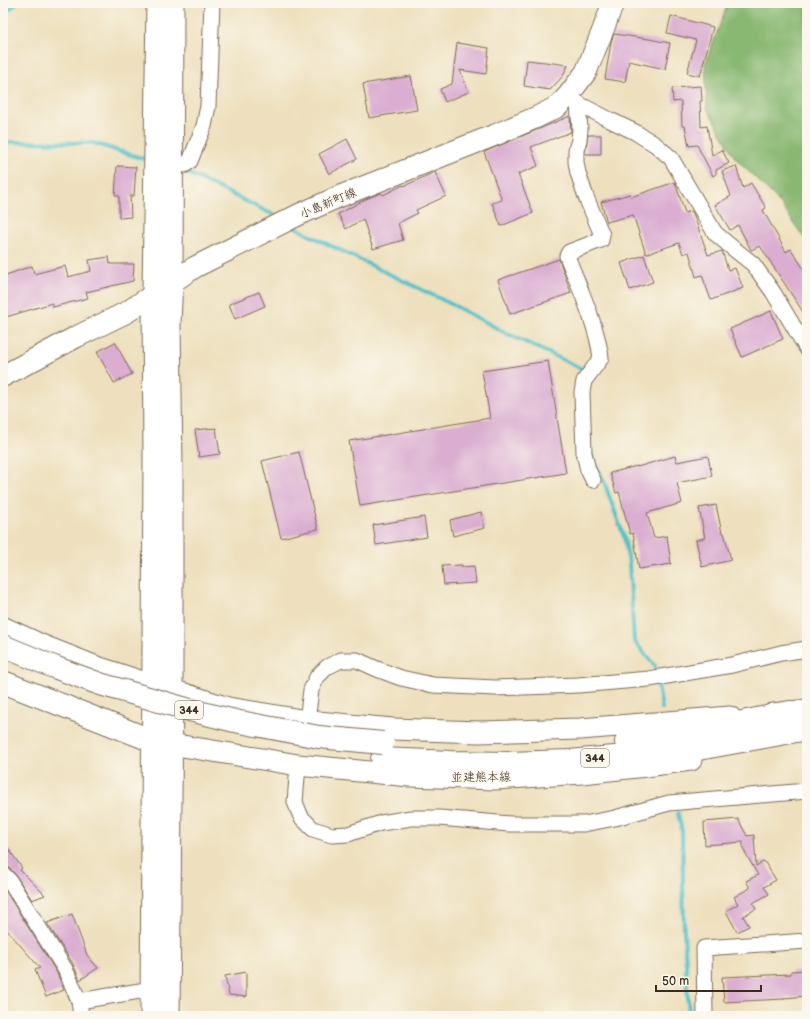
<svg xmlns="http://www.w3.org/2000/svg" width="810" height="1019" font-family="'Balsamiq Sans','Klee One',sans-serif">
	<rect width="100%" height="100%" fill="#fbf7ec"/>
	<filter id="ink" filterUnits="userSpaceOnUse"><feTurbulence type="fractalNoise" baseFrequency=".025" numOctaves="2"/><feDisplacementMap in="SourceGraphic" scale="8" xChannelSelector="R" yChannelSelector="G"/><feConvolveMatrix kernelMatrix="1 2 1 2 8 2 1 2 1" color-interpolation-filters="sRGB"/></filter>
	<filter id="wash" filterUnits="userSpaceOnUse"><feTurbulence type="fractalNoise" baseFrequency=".012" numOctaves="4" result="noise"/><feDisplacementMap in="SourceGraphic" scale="16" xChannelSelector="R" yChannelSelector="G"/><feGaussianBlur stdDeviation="0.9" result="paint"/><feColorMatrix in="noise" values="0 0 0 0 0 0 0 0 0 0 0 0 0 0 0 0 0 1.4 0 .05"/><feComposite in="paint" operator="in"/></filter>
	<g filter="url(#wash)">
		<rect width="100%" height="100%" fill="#eee0be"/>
		<polygon fill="#89b872" stroke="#627148" points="728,3 807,3 807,242 776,198 735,158 707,108 705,64"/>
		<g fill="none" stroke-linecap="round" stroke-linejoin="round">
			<g stroke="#53c1c9" stroke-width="4">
				<polyline points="3,15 17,3"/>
				<polyline points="3,142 93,143 148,160"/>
				<polyline points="183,171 188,173 278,217"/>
				<polyline points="292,225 307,234 453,305 508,334 576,366 587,372"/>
				<polyline points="591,454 603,479 624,537 629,563 634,641 655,666 656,674"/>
				<polyline points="657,681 662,708"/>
				<polyline points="678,813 682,832 684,932 689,1016"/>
			</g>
		</g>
		<g id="blocks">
			<g fill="#daadd1">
				<polygon points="671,16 713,27 700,76 687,73 696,40 667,33"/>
				<polygon points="614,34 649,39 670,43 665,69 629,61 625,82 605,79 611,42"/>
				<polygon points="457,43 489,48 486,74 460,70 469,92 445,102 440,89 452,84"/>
				<polygon points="527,60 545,62 568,65 563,76 550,90 524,86"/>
				<polygon points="411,76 417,110 369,118 363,84"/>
				<polygon points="701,86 702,101 700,101 701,127 707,126 712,155 722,150 729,163 716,170 716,174 713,176 697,145 689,146 685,126 682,126 681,101 673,102 672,88"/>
				<polygon points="570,116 571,132 531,147 538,166 518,174 533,213 501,226 492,203 502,200 484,152"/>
				<polygon points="588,135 601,135 601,154 585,154"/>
				<polygon points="347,139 357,159 329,174 319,154"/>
				<polygon points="117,166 136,167 134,196 130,196 131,217 119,218 119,196 115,195"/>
				<polygon points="736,166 743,188 751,183 766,208 763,210 786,252 791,249 807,274 807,318 760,246 751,250 738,225 730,230 715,205 731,196 722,171"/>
				<polygon points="435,172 446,196 416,210 418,213 398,223 403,240 373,249 363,219 346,229 338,214 366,199 381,193 383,195 403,185 404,186"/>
				<polygon points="675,182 685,213 691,211 693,213 708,255 722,251 728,270 735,268 743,288 711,300 702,275 696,277 689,252 683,254 679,243 646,254 633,215 607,222 601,202 630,194 631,197"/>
				<polygon points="644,255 653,282 630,290 621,263"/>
				<polygon points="109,257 110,264 134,264 133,281 86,292 88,298 53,307 52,303 3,318 3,276 32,266 34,274 65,266 68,277 91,271 89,260"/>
				<polygon points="559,259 571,293 510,314 498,280"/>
				<polygon points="259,292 265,306 235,319 229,304"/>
				<polygon points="771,311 783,339 742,357 730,329"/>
				<polygon points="115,342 132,374 114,383 97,352"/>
				<polygon points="548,361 566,473 360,506 349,441 490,418 482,371"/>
				<polygon points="216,428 220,454 199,457 195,430"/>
				<polygon points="299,452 318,529 281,538 262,461"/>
				<polygon points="675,456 677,462 708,456 712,476 677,483 682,503 647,513 654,538 667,536 671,564 639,569 633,533 630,534 619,492 616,493 610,473 637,466 637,467"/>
				<polygon points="716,505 722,533 724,533 731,560 702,567 696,540 705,538 699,508"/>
				<polygon points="481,512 485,528 453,536 450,520"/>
				<polygon points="424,517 427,537 376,545 373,525"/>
				<polygon points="462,565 462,567 474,566 476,583 444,585 442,566"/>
				<polygon points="738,819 747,836 754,835 756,866 764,861 776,880 764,887 769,894 753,903 756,909 743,916 749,926 737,932 726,911 738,904 734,897 750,888 746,881 758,875 743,849 743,842 705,845 704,822"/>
				<polygon points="3,841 22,868 20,870 45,895 32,900 15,874 9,867 3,865"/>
				<polygon points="3,887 57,973 64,990 46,997 35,970 40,968 7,930 3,928"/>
				<polygon points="72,914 87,955 98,968 80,980 73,964 47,923"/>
				<polygon points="807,970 807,996 784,998 784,999 724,1002 722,977 791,974 791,971"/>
				<polygon points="246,972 246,997 229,995 225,976"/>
			</g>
		</g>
	</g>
	<g filter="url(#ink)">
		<use href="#blocks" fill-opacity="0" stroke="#7a6a56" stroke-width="1"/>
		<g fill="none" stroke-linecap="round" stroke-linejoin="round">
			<defs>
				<g id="street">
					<polyline points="571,100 610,120 635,132 656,145 671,158 715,233 729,245 753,264 773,292 807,349"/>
					<path d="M578,103L580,129L579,140L576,150V162L578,173L586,197L602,235L601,240L569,252L567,256C579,287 597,325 601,358L584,381L582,392L584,453L588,470L593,480"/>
					<polyline points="165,158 185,165 190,161 204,126 208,106 212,3"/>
					<polyline points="307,721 311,690 317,677 327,667 341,660 357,660 377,669 401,678 433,685 495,688 578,685 649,679 732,665 781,653 807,649"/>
					<polyline points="298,765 295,802 301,817 313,829 332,835 348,834 381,823 411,818 439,818 510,824 584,824 615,818 669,803 807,791"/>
					<polyline points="3,874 9,880 65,969 79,1001 81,1016"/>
					<polyline points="79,1001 152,989"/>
					<polyline points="705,1016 704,948 807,941"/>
				</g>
				<g id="secondary">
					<polyline points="3,376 76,337 127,312 195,267 298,215 338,197 495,135 537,117 557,107 567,97 586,72 603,30 613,3"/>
					<polyline points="160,688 172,690 228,708 307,721 392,729 479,732 580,729 730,717"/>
					<polyline points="773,714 807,710"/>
					<polyline points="158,742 298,765 410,776 495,779 582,773 646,766 691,760"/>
					<polyline points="151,1016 154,461 153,294 157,3"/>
					<polyline points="169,1016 172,690 172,469 170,322 172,282 173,3"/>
				</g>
				<g id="highway">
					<polyline points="3,628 42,646 95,667 153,686"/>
					<polyline points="3,682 153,741"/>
					<polyline points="626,742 699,731 790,712"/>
					<polyline points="382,759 451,762 509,763 569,761 693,750 807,729"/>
				</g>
			</defs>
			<use href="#street" stroke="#7a6a56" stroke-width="17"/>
			<use href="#secondary" stroke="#7a6a56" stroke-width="23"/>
			<use href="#highway" stroke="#7a6a56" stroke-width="24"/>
			<use href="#street" stroke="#fff" stroke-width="15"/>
			<use href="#secondary" stroke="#fff" stroke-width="21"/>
			<use href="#highway" stroke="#fff" stroke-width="22"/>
			<defs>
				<polyline id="highway-bridge" points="3,646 54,667 100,684 190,710 235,721 319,737 383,743"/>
			</defs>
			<use href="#highway-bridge" stroke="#7a6a56" stroke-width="24" stroke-linecap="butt"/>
			<use href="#highway-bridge" stroke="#fff" stroke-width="22"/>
		</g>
	</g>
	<g text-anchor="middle" stroke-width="3" stroke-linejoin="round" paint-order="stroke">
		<g fill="#fbf7ec" stroke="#75685c" stroke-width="1">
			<rect x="175" y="701" width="28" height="18" rx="3"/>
			<rect x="581" y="749" width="28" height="18" rx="3"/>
		</g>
		<g font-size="11" font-weight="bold" fill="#3b2a1e">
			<text x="189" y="714">344</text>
			<text x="595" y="762">344</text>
		</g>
		<g font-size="12" fill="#3b2a1e" stroke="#fbf7ec">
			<text transform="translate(328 203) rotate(-23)" y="4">小島新町線</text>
			<text x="481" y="781">並建熊本線</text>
		</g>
	</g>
	<rect width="810" height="1019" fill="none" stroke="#fbf7ec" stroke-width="16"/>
	<path d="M656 985v6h105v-6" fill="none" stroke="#3b2a1e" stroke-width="2"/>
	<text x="662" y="985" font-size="12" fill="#3b2a1e" stroke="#fbf7ec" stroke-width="3" paint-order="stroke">50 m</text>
</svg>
